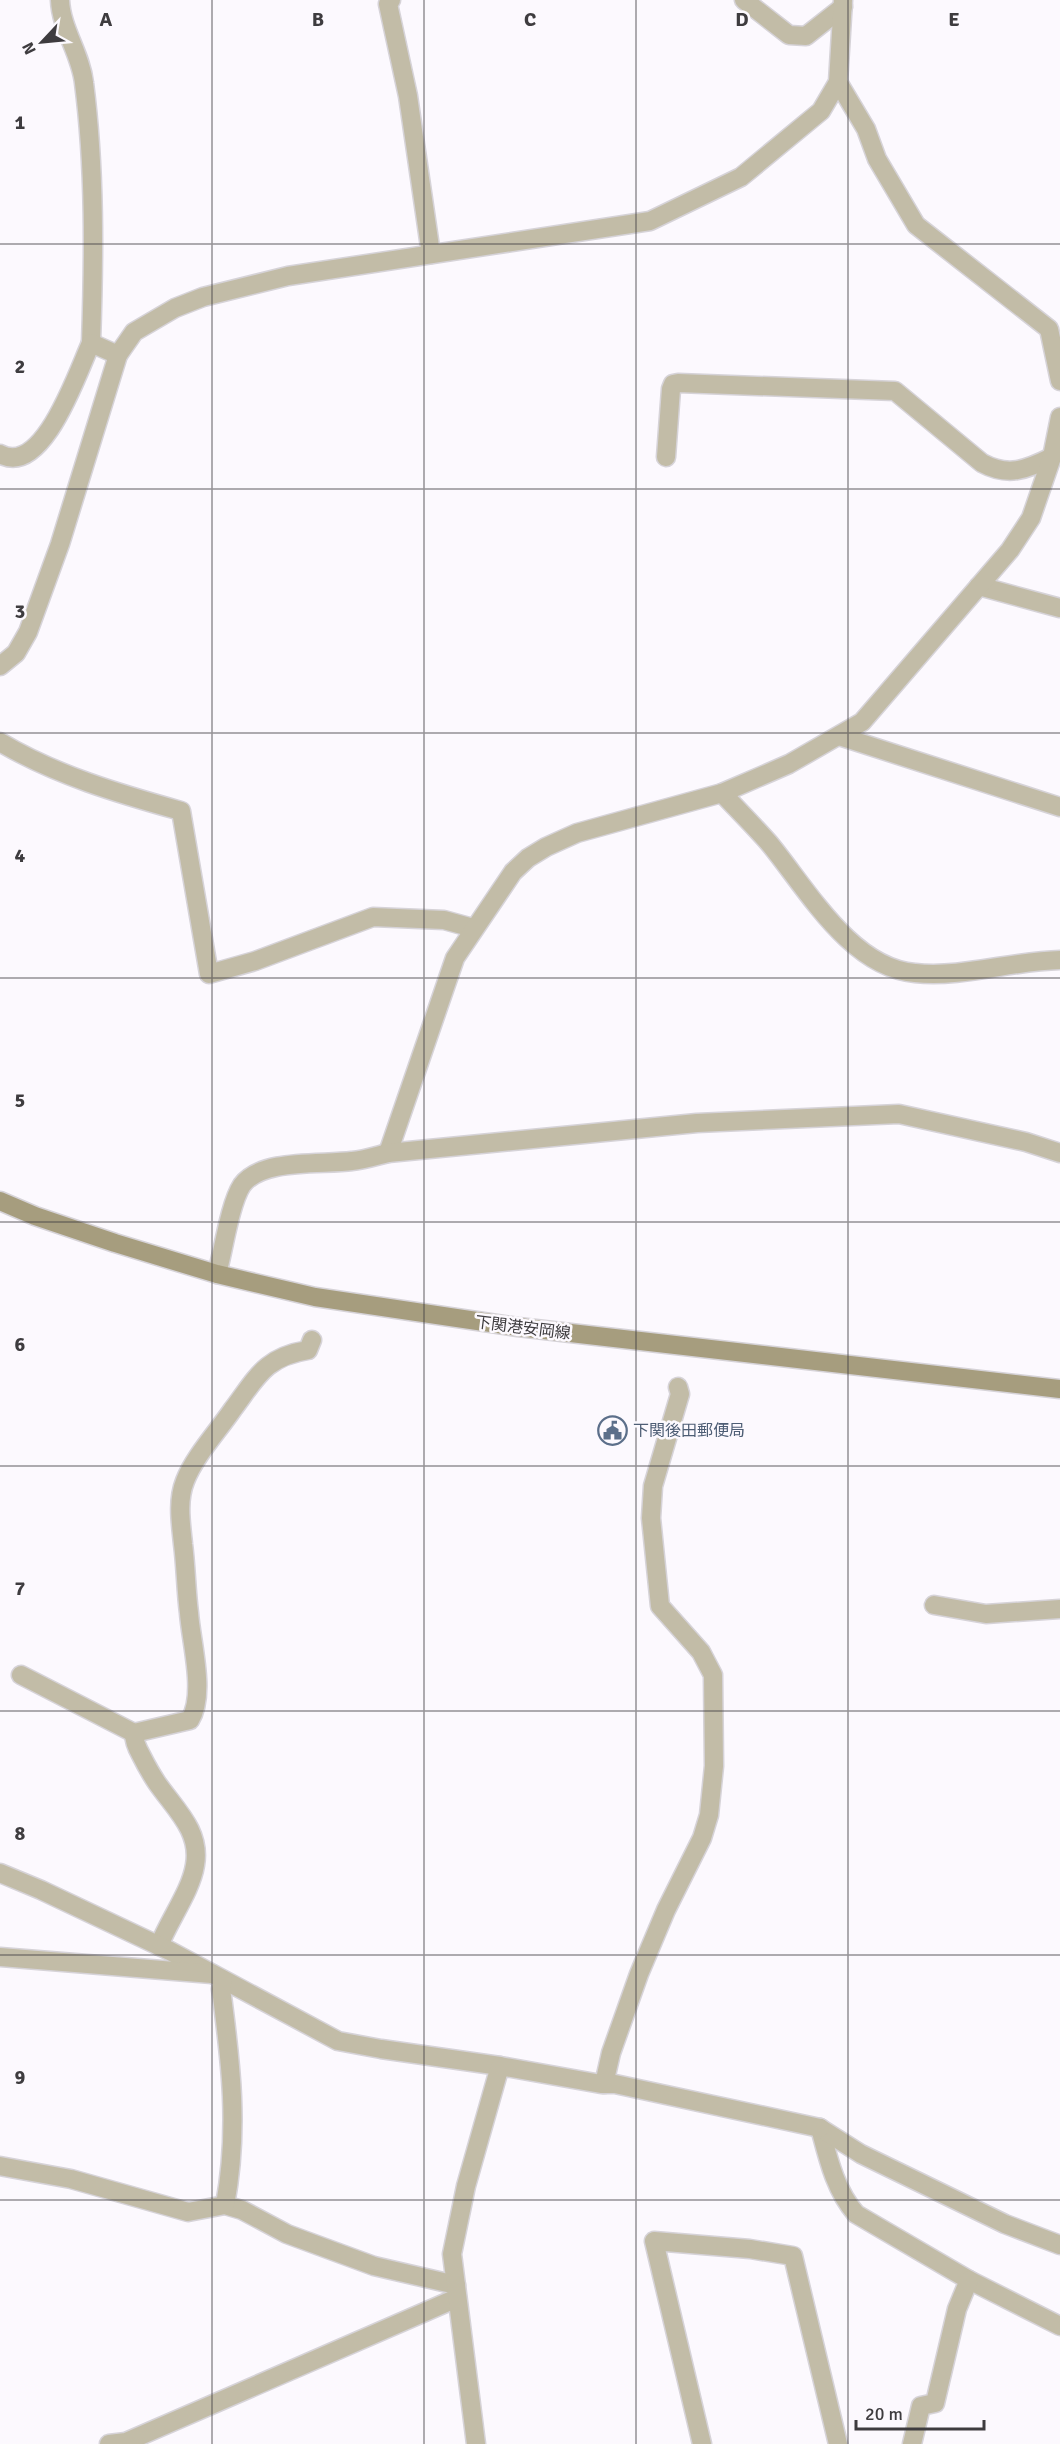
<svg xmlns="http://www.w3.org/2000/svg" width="1060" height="2444" font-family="Signika,'Noto Sans JP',sans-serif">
	<rect width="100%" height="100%" fill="#fcf9fe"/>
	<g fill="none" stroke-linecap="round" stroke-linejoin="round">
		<defs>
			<g id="lane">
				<polyline points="391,0 388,4 408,96 431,254"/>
				<path d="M666,457L671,389L673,384L678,383L895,391L982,463C1008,477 1026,470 1052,457"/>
				<polyline points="979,586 1060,608"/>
				<polyline points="839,736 1060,807"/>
				<path d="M0,742C55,775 120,794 181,811L209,974L255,961L373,917L444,920L473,928"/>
				<polyline points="934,1605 986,1614 1060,1609"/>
				<path d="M21,1675L134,1733L190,1720C206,1694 191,1642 189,1613C186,1590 186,1567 183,1544C181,1524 177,1501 185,1481C194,1457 218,1431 233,1409C257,1377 265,1357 308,1350L312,1340"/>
				<path d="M134,1733C134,1742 137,1748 141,1755C146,1765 151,1774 157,1783C175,1809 201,1831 195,1865C191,1891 169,1920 159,1946"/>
				<polyline points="0,1873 41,1890 170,1951 338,2041 381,2049 500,2066"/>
				<polyline points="604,2084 611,2053 639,1974 666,1910 702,1838 709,1815 714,1766 713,1675 701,1652 660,1606 651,1518 653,1486 680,1394 678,1387"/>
				<path d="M820,2128C828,2158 835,2190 856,2214L969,2280L1060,2326"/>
				<polyline points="820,2128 861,2154 1005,2224 1060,2245"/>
				<polyline points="0,2166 71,2179 188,2212 225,2205 242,2210 287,2234 374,2266 456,2285"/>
				<polyline points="912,2444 921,2406 935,2403 957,2309 969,2280"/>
			</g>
			<g id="street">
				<path d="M60,0C61,29 81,54 84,83C95,168 94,257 91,343"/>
				<polyline points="744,0 789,35 806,36 843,7"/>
				<polyline points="838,82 866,129 877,159 916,225 1049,329 1060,381"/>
				<path d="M0,454C43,478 78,371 91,343L118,355"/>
				<polyline points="0,666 16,653 28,632 60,544 118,355 134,332 175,308 203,297 288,276 650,221 741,177 821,111 838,82 843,0"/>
				<path d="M722,793C738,810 754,826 769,843C807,889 851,968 915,973C963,978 1011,961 1060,960"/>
				<polyline points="388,1153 455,958 513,872 528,858 546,847 577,833 722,793 789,764 862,722 1010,550 1031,518 1052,457 1060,417"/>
				<path d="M217,1274C223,1252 230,1203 242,1185C262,1158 321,1165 352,1161C364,1160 376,1156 388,1153L697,1123L899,1114L1026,1142L1060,1153"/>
				<polyline points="0,1957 212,1974"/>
				<path d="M223,1980L221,1989C231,2063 239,2130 225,2205"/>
				<polyline points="109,2444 126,2442 457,2298"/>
				<polyline points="476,2444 452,2254 466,2186 500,2066 601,2084 615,2084 820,2128"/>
				<polyline points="702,2444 654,2241 750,2249 793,2256 838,2444"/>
			</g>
			<polyline id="secondary" points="0,1201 35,1216 115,1243 217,1274 315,1297 518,1327 1060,1389"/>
		</defs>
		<use href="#lane" stroke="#d6d3d8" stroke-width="21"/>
		<use href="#street" stroke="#d6d3d8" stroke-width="21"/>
		<use href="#secondary" stroke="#d6d3d8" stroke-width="21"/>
		<use href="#lane" stroke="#c2bca7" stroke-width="18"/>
		<use href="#street" stroke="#c2bca7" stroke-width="18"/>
		<use href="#secondary" stroke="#a69d7e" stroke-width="18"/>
	</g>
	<path fill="none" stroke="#3e3c3f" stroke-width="1.5" stroke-opacity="0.55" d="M212,0V2444M424,0V2444M636,0V2444M848,0V2444M0,244H1060M0,489H1060M0,733H1060M0,978H1060M0,1222H1060M0,1466H1060M0,1711H1060M0,1955H1060M0,2200H1060"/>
	<defs>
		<symbol id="civic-ring" viewBox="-11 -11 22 22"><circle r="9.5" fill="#fcf9fe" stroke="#5c6f8a" stroke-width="1.5"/><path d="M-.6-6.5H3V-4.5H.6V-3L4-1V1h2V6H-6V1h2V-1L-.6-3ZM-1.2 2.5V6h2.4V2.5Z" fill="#5c6f8a"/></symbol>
	</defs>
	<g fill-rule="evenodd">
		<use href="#civic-ring" x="596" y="1414" width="33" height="33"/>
	</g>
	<g text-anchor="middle" stroke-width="5" stroke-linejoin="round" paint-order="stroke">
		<g font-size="16" fill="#3e3c3f" stroke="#fcf9fe">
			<text transform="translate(523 1327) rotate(7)" y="6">下関港安岡線</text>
		</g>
		<g font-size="16" fill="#4e5e75" stroke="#fcf9fe" text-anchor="start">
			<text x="633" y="1436">下関後田郵便局</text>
		</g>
	</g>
	<g font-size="20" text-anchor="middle" font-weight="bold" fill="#3e3c3f" stroke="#fcf9fe" stroke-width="5" stroke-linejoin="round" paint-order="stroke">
		<text x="106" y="26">A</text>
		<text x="318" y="26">B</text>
		<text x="530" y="26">C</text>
		<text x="742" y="26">D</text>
		<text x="954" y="26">E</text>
		<text x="20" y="129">1</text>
		<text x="20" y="373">2</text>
		<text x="20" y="618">3</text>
		<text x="20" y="862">4</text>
		<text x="20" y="1107">5</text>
		<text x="20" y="1351">6</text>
		<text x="20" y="1595">7</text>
		<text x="20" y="1840">8</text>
		<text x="20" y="2084">9</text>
	</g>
	<g transform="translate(42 42) rotate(244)" stroke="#fcf9fe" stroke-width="4.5" paint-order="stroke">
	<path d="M0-4.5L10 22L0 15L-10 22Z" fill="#3e3c3f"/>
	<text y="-9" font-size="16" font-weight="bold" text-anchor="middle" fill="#3e3c3f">N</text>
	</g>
	<path d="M856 2420v9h128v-9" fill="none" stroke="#3e3c3f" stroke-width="3"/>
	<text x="865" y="2420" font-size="18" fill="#3e3c3f" stroke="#fcf9fe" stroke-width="4.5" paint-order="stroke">20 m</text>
</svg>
